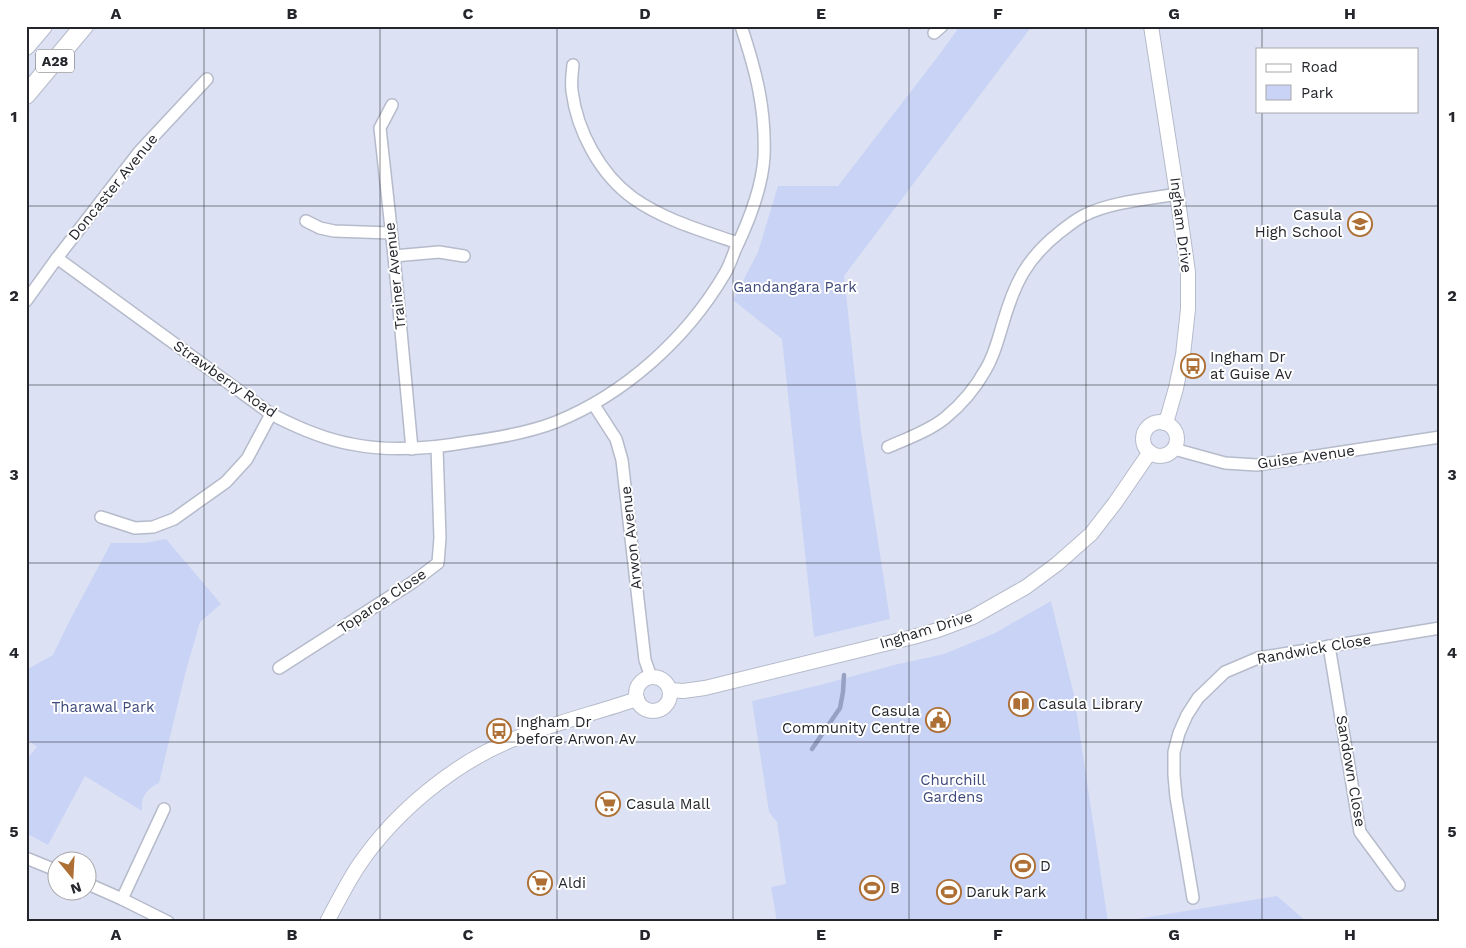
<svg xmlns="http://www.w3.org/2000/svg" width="1466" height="948" font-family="'Work Sans',sans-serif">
	<rect width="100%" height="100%" fill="#dce2f3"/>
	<g fill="#c9d3f6">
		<polygon points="960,26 1032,26 844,276 861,431 890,619 814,637 782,339 733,300 758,252 778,186 838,186 939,55"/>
		<path d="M166,539L221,604L200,622L185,674L159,783C147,789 140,797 142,811L85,776L48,845L26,833V760L37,747L26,738V670L53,655L70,620L111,543H145Z"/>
		<polygon points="1051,601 1074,695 1108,922 777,922 771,887 786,884 777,822 769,812 752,701 820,685 894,665 944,654 995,633"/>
		<polygon points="1277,896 1307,922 1119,922"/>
	</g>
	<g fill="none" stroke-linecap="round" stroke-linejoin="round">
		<polyline stroke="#97a1c4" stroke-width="4.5" points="812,749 840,708 843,692 844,675"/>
		<defs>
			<g id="minor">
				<polyline points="934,33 942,26"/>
				<path d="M573,65C572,73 571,83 572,91C577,131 600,174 633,198C664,220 703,231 738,243"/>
				<polyline points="392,105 380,128 394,256 412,449"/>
				<polyline points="306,221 320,228 334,231 391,233"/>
				<polyline points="394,256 439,252 464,256"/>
				<path d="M57,258L271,414C296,427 323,439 351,444C390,452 429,449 468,442C498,438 528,433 556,422C625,394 686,339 724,275C729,267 732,258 735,250C749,221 762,189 764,157C766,109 756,71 741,26"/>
				<polyline points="26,301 57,258 139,152 207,79"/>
				<polyline points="594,405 616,439 622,460 645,660 651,677"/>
				<path d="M888,447C906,439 929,431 945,418C961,405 976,387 986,369C995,354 998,339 1003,323C1015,282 1027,258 1060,232C1068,226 1076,219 1085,215C1111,202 1149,199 1177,194"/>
				<polyline points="1174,449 1225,463 1257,465 1440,437"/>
				<polyline points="101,517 135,528 153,527 174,519 226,482 247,459 271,414"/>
				<polyline points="1329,646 1360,832 1399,885"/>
				<polyline points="279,668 413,582 438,563 440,538 437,447"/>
				<polyline points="26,858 58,871"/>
				<polyline points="88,884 122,899 168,922"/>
				<polyline points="1193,898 1176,797 1174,775 1174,752 1179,733 1187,715 1198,698 1225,672 1258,658 1440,628"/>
				<polyline points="122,899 164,809"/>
			</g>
			<g id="tertiary">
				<polyline points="1151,26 1177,194 1188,272 1188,309 1183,355 1176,388 1168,416 1164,423"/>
				<circle cx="1160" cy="439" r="17"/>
				<circle cx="653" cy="694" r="17"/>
				<polyline points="670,690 683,691 705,688 913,637 938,630 973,617 1026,587 1057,564 1091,534 1115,503 1150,452"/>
				<path d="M327,922C337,903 347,883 359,865C395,812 454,763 514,739C554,723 596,713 637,699"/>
			</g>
			<g id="trunk">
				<polyline points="26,46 43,26"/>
				<polyline points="26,95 84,26"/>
			</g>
		</defs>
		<use href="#minor" stroke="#b6bbcb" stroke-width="14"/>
		<use href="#tertiary" stroke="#b6bbcb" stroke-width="16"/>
		<use href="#trunk" stroke="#b6bbcb" stroke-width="20"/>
		<use href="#minor" stroke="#fff" stroke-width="11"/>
		<use href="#tertiary" stroke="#fff" stroke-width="14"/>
		<use href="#trunk" stroke="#fff" stroke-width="18"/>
	</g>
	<path fill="none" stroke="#24262c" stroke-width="1" stroke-opacity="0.55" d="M204,26V922M380,26V922M557,26V922M733,26V922M909,26V922M1086,26V922M1262,26V49M1262,111V922M26,206H1440M26,385H1440M26,563H1440M26,742H1440"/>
	<defs>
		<symbol id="school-ring" viewBox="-11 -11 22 22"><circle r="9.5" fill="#fff" stroke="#ad6f34" stroke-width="1.5"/><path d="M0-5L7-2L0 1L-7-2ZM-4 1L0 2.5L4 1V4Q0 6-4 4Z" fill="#ad6f34"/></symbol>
		<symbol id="bus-ring" viewBox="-11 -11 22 22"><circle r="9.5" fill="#fff" stroke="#ad6f34" stroke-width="1.5"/><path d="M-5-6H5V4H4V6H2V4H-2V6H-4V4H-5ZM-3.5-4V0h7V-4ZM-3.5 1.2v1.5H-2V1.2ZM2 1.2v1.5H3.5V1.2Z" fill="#ad6f34"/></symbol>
		<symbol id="library-ring" viewBox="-11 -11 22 22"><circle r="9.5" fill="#fff" stroke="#ad6f34" stroke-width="1.5"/><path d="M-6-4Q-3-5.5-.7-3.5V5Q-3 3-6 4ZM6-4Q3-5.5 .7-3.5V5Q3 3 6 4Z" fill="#ad6f34"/></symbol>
		<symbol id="civic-ring" viewBox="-11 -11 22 22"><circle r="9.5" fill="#fff" stroke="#ad6f34" stroke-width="1.5"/><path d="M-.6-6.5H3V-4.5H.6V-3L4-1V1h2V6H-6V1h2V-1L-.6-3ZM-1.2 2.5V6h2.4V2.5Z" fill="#ad6f34"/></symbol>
		<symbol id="supermarket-ring" viewBox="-11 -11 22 22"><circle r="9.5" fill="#fff" stroke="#ad6f34" stroke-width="1.5"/><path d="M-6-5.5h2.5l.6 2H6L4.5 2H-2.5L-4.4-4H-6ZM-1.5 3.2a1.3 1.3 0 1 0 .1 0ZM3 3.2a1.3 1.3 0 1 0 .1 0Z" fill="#ad6f34"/></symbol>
		<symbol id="stadium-ring" viewBox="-11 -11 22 22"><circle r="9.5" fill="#fff" stroke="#ad6f34" stroke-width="1.5"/><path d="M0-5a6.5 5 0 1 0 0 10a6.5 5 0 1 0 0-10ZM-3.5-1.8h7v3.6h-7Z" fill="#ad6f34"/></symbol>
	</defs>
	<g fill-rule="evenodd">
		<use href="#school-ring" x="1346" y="210" width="28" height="28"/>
		<use href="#bus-ring" x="1179" y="352" width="28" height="28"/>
		<use href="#library-ring" x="1007" y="690" width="28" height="28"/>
		<use href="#civic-ring" x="924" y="706" width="28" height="28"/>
		<use href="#bus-ring" x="485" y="717" width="28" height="28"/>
		<use href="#supermarket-ring" x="594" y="790" width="28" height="28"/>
		<use href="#stadium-ring" x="1009" y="852" width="28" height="28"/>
		<use href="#supermarket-ring" x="526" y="869" width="28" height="28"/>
		<use href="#stadium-ring" x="858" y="874" width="28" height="28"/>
		<use href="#stadium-ring" x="935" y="878" width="28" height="28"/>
	</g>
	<g text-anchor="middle" stroke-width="4" stroke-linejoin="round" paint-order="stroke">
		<rect fill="#fff" stroke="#66676b" stroke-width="1" x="36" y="49.5" width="38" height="23" rx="4"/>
		<g font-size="14" font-weight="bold" fill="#24262c">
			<text x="55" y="66">A28</text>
		</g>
		<g font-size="15" fill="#24262c" stroke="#fff">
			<text transform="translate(113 187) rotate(-51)" y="5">Doncaster Avenue</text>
			<text transform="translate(1181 225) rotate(83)" y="5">Ingham Drive</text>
			<text transform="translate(395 276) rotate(-96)" y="5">Trainer Avenue</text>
			<text transform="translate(225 379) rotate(35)" y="5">Strawberry Road</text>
			<text transform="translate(1306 457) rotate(-8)" y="5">Guise Avenue</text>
			<text transform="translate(631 538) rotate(-96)" y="5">Arwon Avenue</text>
			<text transform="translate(382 601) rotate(-34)" y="5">Toparoa Close</text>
			<text transform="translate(926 630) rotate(-17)" y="5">Ingham Drive</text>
			<text transform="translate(1314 649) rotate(-10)" y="5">Randwick Close</text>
			<text transform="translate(1351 771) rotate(80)" y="5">Sandown Close</text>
		</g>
		<g font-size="15" fill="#24262c" stroke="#fff" text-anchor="start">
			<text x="1342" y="220" text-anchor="end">Casula<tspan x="1342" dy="17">High School</tspan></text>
			<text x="1210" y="362">Ingham Dr<tspan x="1210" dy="17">at Guise Av</tspan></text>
			<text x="1038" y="709">Casula Library</text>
			<text x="920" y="716" text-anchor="end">Casula<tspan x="920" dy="17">Community Centre</tspan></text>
			<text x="516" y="727">Ingham Dr<tspan x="516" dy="17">before Arwon Av</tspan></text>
			<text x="626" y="809">Casula Mall</text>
			<text x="1040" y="871">D</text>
			<text x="558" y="888">Aldi</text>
			<text x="890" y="893">B</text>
			<text x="966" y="897">Daruk Park</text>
		</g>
		<g font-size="15" fill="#3e4a7b" stroke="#fff">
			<text x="795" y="292">Gandangara Park</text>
			<text x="103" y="712">Tharawal Park</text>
			<text x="953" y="785">Churchill<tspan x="953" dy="17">Gardens</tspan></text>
		</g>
	</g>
	<rect width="1466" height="948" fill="none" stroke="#ffffff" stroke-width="55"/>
	<rect x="1256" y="48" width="162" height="65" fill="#ffffff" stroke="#a7a8ab"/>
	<rect x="1266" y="64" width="25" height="8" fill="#ffffff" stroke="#a7a8ab"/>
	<text x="1301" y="72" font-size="15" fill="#24262c">Road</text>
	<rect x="1266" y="85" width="25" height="15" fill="#c9d3f6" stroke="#a7a8ab"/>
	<text x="1301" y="98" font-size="15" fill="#24262c">Park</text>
	<g transform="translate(72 876) rotate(162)"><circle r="24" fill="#ffffff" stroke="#a7a8ab"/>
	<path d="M0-4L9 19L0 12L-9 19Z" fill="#ad6f34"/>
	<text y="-8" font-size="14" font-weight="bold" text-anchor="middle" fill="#24262c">N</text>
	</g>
	<rect x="28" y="28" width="1410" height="892" fill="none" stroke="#24262c" stroke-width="2"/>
	<g font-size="16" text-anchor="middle" font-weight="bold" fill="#24262c">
		<text x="116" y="19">A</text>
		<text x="292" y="19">B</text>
		<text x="468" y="19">C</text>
		<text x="645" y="19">D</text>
		<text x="821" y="19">E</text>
		<text x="998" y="19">F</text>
		<text x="1174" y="19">G</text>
		<text x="1350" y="19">H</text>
		<text x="14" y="122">1</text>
		<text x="1452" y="122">1</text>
		<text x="14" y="301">2</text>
		<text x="1452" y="301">2</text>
		<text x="14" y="480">3</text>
		<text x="1452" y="480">3</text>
		<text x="14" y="658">4</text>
		<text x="1452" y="658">4</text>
		<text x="14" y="837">5</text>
		<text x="1452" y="837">5</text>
		<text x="116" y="940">A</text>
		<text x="292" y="940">B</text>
		<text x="468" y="940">C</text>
		<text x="645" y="940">D</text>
		<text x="821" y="940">E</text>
		<text x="998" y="940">F</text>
		<text x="1174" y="940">G</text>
		<text x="1350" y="940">H</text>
	</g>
</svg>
